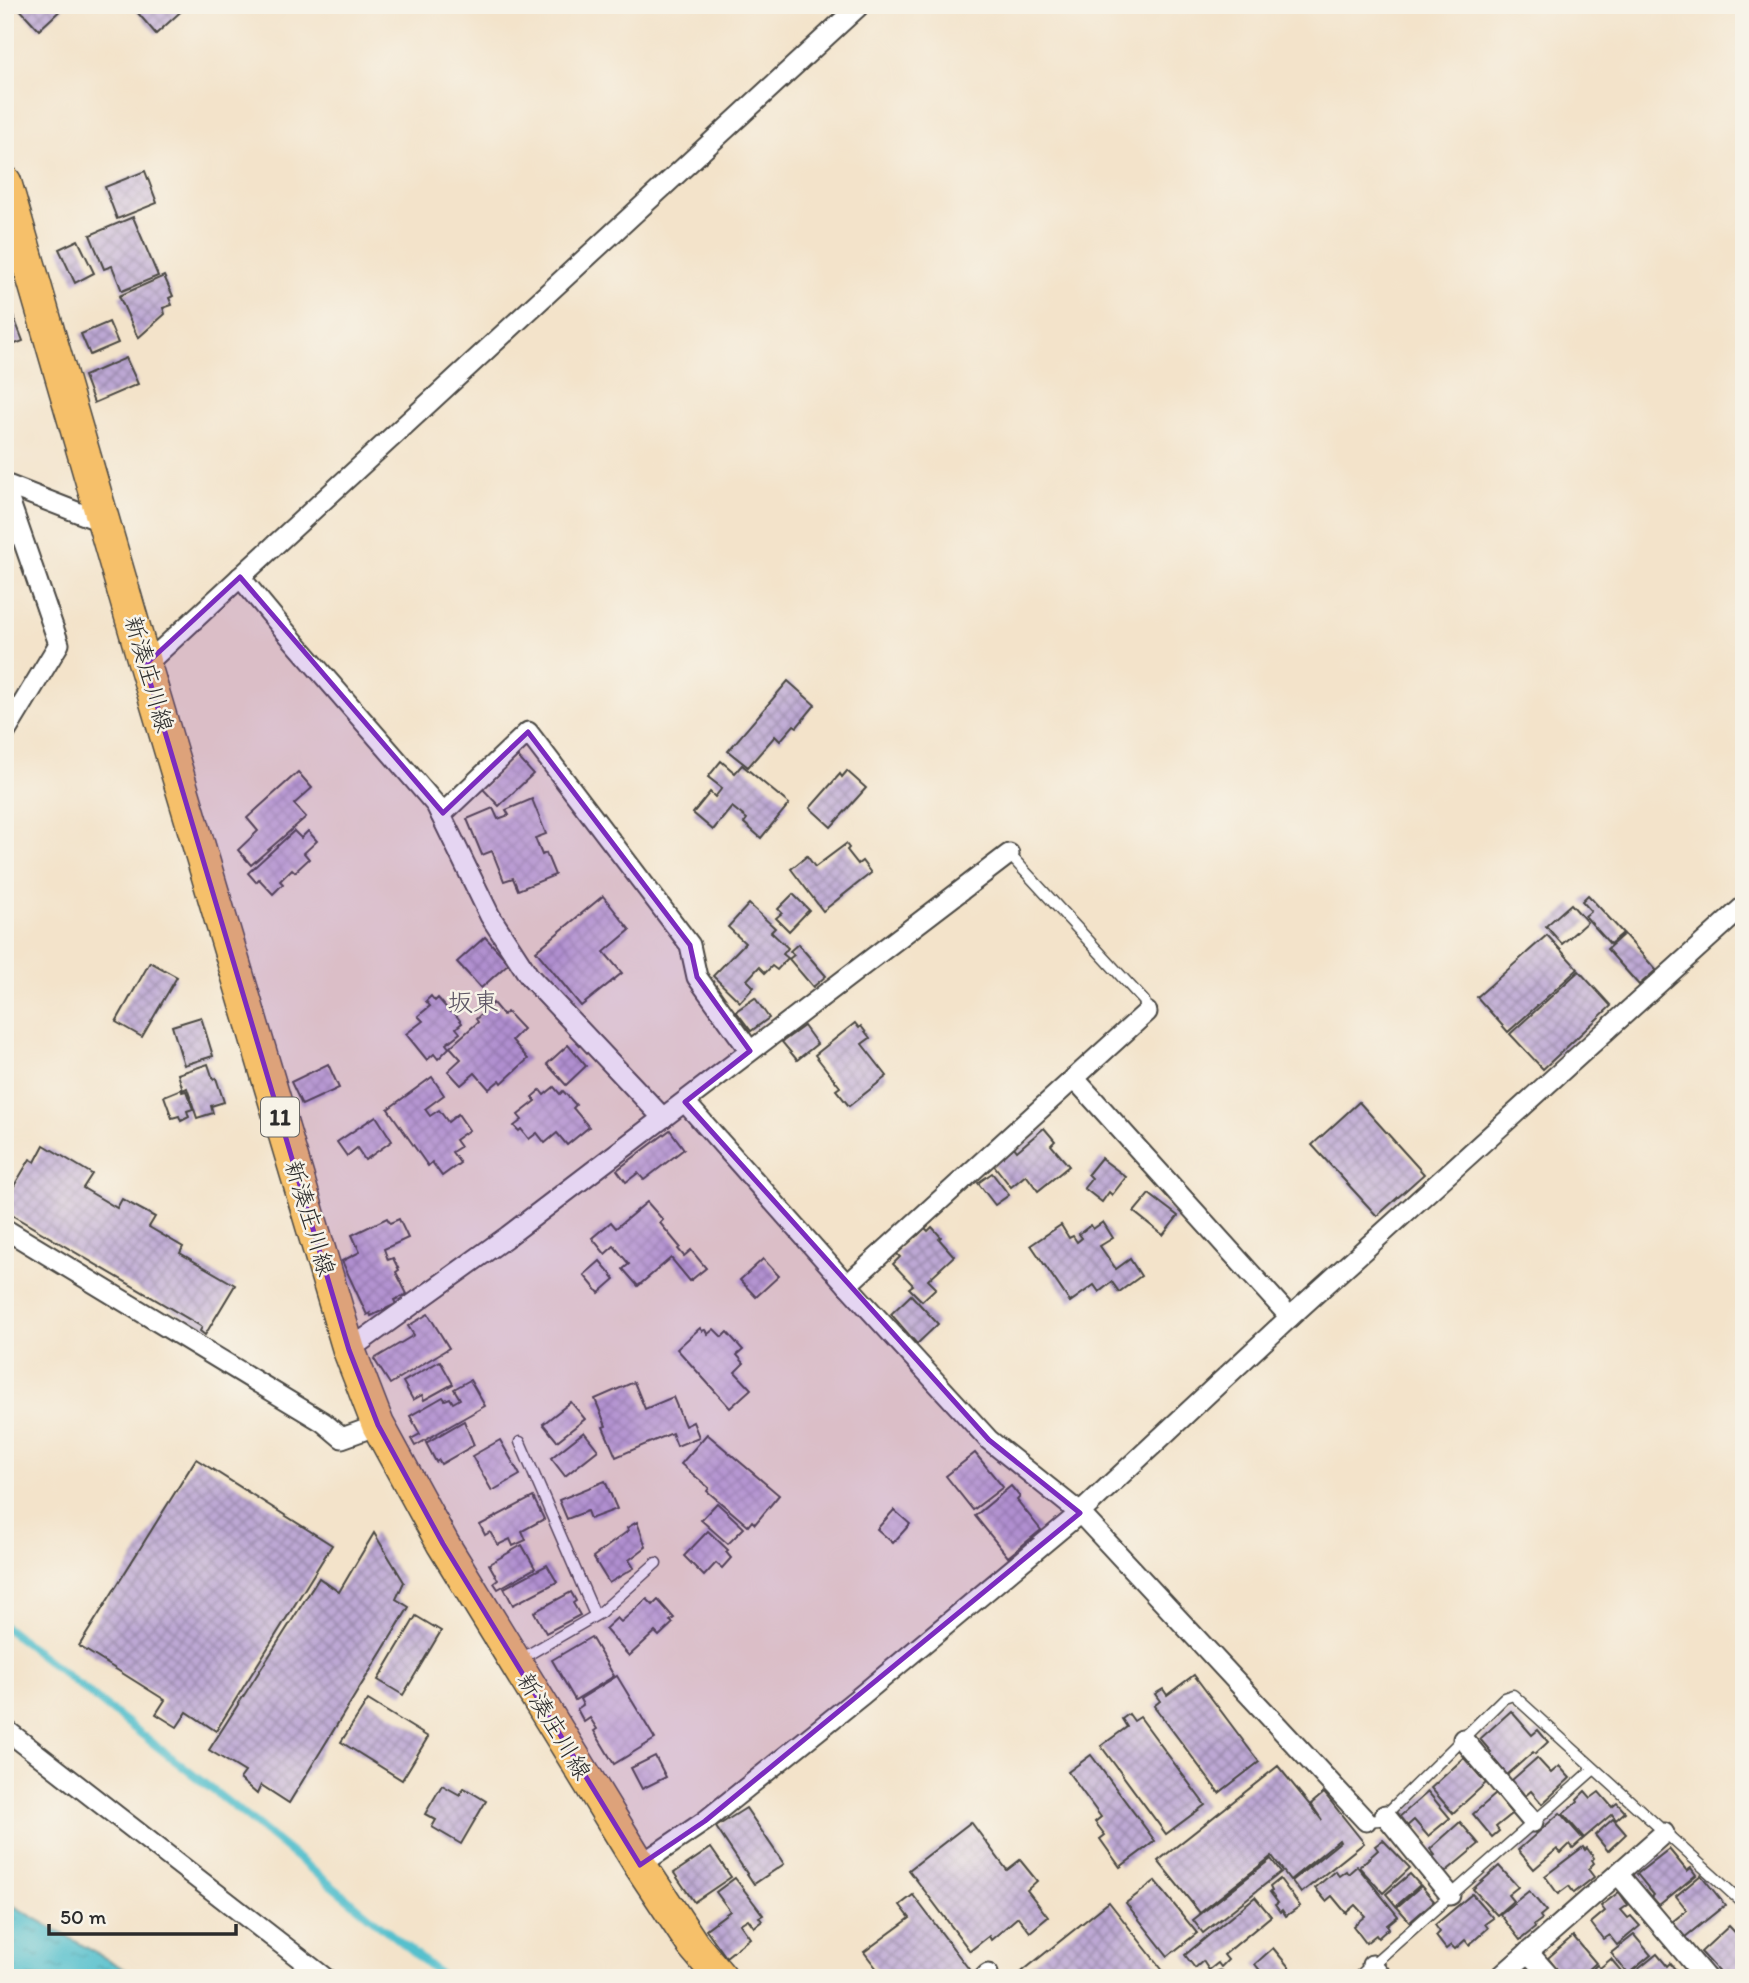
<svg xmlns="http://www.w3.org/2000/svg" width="1749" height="1983" font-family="Itim,'Klee One',sans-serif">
	<defs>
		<pattern id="water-ripples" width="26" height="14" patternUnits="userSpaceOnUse" patternTransform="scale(1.75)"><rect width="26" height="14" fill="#54c0cd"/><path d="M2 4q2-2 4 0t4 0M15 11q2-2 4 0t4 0" fill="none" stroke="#469ca7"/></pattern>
		<pattern id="building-cross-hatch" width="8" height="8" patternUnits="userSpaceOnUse" patternTransform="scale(1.75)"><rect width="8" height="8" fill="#bda8d4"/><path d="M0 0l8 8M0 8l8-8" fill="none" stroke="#9a89ac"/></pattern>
	</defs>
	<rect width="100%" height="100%" fill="#f7f3e8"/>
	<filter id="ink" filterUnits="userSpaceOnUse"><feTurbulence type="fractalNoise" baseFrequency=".0143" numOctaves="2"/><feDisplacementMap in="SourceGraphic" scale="14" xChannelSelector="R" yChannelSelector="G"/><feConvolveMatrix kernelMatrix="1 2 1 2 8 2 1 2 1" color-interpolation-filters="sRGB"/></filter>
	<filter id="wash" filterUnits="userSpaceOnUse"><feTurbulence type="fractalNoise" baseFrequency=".00686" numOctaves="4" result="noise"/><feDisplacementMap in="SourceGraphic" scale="28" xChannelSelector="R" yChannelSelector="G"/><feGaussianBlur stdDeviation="1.57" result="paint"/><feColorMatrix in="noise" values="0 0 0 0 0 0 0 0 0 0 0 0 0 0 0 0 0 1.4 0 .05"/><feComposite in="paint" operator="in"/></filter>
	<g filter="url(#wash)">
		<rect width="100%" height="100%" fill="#f3e3ca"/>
		<polygon fill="url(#water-ripples)" stroke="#40767c" stroke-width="2" points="5,1901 140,1978 5,1978"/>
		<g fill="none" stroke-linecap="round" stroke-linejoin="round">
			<polyline stroke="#54c0cd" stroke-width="8" points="5,1627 247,1817 445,1978"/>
		</g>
		<g id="blocks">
			<g fill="url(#building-cross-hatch)">
				<polygon points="16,5 66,5 39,30"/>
				<polygon points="131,5 188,5 156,34"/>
				<polygon points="145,171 157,203 117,219 105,187"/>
				<polygon points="133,217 158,276 122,291 112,266 104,269 90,235"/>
				<polygon points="78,240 94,273 75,283 59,249"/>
				<polygon points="164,276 173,296 169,298 172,305 163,308 165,314 138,338 119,296"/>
				<polygon points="5,294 23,341 5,348"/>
				<polygon points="109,322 118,343 90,355 81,334"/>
				<polygon points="126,358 138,384 94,403 84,376"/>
				<polygon points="788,681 815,705 797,727 794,725 780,741 775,736 748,767 728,751"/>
				<polygon points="517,756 533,774 499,806 483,789"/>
				<polygon points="721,761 735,773 742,765 789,804 761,838 744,823 747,819 732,807 713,830 693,813 710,792 715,797 722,788 708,777"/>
				<polygon points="847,771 866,788 831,827 810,808 840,774 842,777"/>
				<polygon points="298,772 312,788 294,804 306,817 251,865 238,850 258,831 247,818"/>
				<polygon points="532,799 546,834 535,838 542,855 546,853 555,875 518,890 513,878 504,881 492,851 482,855 467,819 493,808 498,819 509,815 506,810"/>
				<polygon points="294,831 301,838 308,831 317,841 304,853 309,859 295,872 292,869 280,881 283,884 273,894 259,879 256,882 248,873"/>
				<polygon points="846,844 849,848 847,850 858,864 862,861 871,873 823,911 791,869 807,856 815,867"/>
				<polygon points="793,894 809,910 789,931 776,918 782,913 778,909"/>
				<polygon points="1588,895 1623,933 1610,944 1585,916 1591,911 1582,901"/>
				<polygon points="603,896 630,930 604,952 622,973 581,1006 536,951"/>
				<polygon points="749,904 775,928 771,932 788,948 783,954 788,958 777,970 772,966 765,973 759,967 747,980 754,987 740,1002 713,976 745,943 728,927"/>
				<polygon points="1571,904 1587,922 1562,944 1546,926"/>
				<polygon points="1624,934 1656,970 1639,985 1607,949"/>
				<polygon points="1547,935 1578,969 1508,1032 1477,997"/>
				<polygon points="485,937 509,963 481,988 457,962"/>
				<polygon points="798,944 826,976 813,987 789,959 794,955 790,951"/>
				<polygon points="150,962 177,977 142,1037 116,1022"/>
				<polygon points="1579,971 1611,1006 1543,1069 1510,1034"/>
				<polygon points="431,996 435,1001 438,998 450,1012 452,1010 462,1023 456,1028 460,1033 446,1044 449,1048 438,1059 434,1054 427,1060 406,1034 423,1021 418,1016 430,1006 426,1001"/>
				<polygon points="755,998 769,1018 751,1031 736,1011"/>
				<polygon points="493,1003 503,1015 507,1012 523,1029 512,1040 528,1059 502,1083 500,1080 489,1089 475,1073 461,1085 448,1071 461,1059 450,1047 478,1022 476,1019"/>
				<polygon points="201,1017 213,1056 184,1065 172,1026"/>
				<polygon points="855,1023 859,1028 861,1026 870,1038 862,1044 887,1076 849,1106 836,1090 840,1087 815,1055"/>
				<polygon points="804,1026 817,1044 797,1060 782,1042"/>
				<polygon points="568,1045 586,1066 566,1085 547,1064"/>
				<polygon points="208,1064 213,1079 216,1078 224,1102 211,1106 213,1113 197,1118 187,1088 183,1090 178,1074"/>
				<polygon points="328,1064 339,1088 302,1105 291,1082"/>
				<polygon points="432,1077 444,1095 425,1109 430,1116 439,1110 448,1122 458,1114 469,1130 455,1140 460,1147 452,1152 460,1163 442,1176 432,1162 428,1166 388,1109"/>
				<polygon points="554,1087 560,1094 563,1091 576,1105 573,1108 589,1127 567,1145 557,1133 545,1143 537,1133 529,1139 521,1129 519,1131 514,1126 522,1120 518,1115 536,1101 532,1097 540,1090 544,1095"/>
				<polygon points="181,1089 182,1092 186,1091 193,1109 187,1111 189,1117 181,1121 179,1116 172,1118 164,1096"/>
				<polygon points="1359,1102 1424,1174 1377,1216 1312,1145"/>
				<polygon points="376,1116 392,1141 365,1160 357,1148 347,1156 337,1142"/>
				<polygon points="1044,1128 1055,1141 1051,1145 1069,1166 1038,1191 1026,1175 1011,1187 993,1164 1014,1147 1017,1151"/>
				<polygon points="670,1130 684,1149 644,1180 638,1173 626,1182 617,1170"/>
				<polygon points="44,1145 92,1174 83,1188 117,1208 122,1199 155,1217 149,1227 183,1247 180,1253 235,1285 205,1335 200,1331 202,1327 5,1211 5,1201 30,1159 35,1162"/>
				<polygon points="1101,1158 1126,1177 1112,1195 1109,1192 1102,1202 1084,1188 1092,1178 1088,1174"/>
				<polygon points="992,1173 1009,1195 995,1205 978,1183"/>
				<polygon points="1149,1194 1178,1216 1163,1235 1134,1212"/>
				<polygon points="647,1202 663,1220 660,1223 680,1247 678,1249 684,1256 691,1250 706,1268 690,1281 671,1258 638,1286 623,1269 629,1264 614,1246 605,1254 592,1238 611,1222 616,1228"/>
				<polygon points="387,1218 390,1223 399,1219 408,1238 384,1249 388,1260 393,1258 399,1270 396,1272 407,1294 394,1300 396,1304 371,1316 370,1313 367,1315 342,1261 360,1252 352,1235"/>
				<polygon points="1103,1222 1113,1238 1100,1246 1116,1269 1130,1259 1141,1276 1119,1292 1112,1282 1099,1292 1094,1285 1070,1302 1031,1245 1061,1225 1069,1238 1073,1236 1077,1242 1082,1238 1079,1234 1091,1225 1093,1229"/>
				<polygon points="932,1227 941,1237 939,1239 954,1256 928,1280 936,1288 922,1301 909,1288 913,1285 893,1264 900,1257 896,1253 916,1233 918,1235 925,1228 928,1231"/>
				<polygon points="763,1259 779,1276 756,1297 740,1280"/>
				<polygon points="600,1261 615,1279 599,1293 584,1275"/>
				<polygon points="911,1295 938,1324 917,1344 891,1314"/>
				<polygon points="428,1314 449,1348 390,1384 374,1359 414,1335 408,1326"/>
				<polygon points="700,1328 702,1331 705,1330 708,1334 714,1329 722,1337 727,1332 743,1350 737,1355 744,1363 735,1372 751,1389 730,1408 677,1349"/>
				<polygon points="440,1361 453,1384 424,1400 422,1395 413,1400 403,1382"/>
				<polygon points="470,1380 485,1406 415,1446 411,1439 420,1434 410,1416 443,1397 445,1400 450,1398 453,1403 460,1399 454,1389"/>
				<polygon points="634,1382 645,1409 673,1397 685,1426 693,1422 699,1437 677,1446 672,1433 616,1457 603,1427 606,1426 595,1399"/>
				<polygon points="571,1402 585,1419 557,1441 543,1424"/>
				<polygon points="464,1421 474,1445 441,1464 439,1460 436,1462 426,1443"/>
				<polygon points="584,1432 598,1450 565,1476 551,1458"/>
				<polygon points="707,1434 779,1495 755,1524 752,1521 748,1526 707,1491 709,1488 681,1464"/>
				<polygon points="500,1440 520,1475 492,1491 472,1456"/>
				<polygon points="975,1453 1003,1487 973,1510 946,1476"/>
				<polygon points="196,1459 332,1545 216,1731 187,1712 177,1727 156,1714 165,1700 79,1646"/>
				<polygon points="605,1481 617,1509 590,1519 587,1511 567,1519 559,1500"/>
				<polygon points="1011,1486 1020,1497 1017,1500 1041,1530 1008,1557 975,1516"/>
				<polygon points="533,1497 544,1519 522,1531 526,1540 513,1546 510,1539 498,1545 490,1532 485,1535 480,1525"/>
				<polygon points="717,1503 744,1528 728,1544 701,1520"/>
				<polygon points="894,1510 910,1524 893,1543 877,1529"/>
				<polygon points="637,1522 646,1547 629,1560 634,1568 609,1583 593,1557 628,1531 627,1528"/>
				<polygon points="708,1531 728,1550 726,1552 731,1558 722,1568 716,1563 704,1576 684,1556"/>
				<polygon points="374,1533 404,1582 396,1599 409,1607 289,1803 261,1785 257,1794 240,1779 245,1772 209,1750 319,1578 339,1592"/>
				<polygon points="522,1545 535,1568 498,1589 494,1583 498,1580 489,1564"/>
				<polygon points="547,1565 557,1582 513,1605 504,1588"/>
				<polygon points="571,1592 576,1601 573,1603 580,1615 546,1633 534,1612"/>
				<polygon points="647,1599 653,1605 658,1600 674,1618 670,1621 673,1623 659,1636 655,1632 629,1656 605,1629 617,1618 621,1622"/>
				<polygon points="416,1616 441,1631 403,1695 378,1680"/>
				<polygon points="591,1637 614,1676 575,1700 552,1660"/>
				<polygon points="1194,1675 1259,1762 1219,1793 1154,1706 1160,1701 1155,1694 1163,1689 1167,1695"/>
				<polygon points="617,1676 655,1739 614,1764 594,1731 597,1729 590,1718 584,1722 577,1709 583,1705 580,1699"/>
				<polygon points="368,1700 428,1737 402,1780 341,1742"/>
				<polygon points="1511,1711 1532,1735 1538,1730 1548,1742 1535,1754 1533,1752 1507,1775 1489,1754 1491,1752 1480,1739"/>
				<polygon points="1129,1714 1134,1721 1140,1717 1205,1805 1166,1834 1101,1746 1127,1727 1122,1719"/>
				<polygon points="1091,1755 1155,1841 1120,1867 1100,1839 1105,1835 1095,1822 1101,1817 1068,1772"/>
				<polygon points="655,1756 666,1777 642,1789 631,1768"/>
				<polygon points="1464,1758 1486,1783 1453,1813 1431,1788"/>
				<polygon points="1537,1758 1551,1773 1559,1766 1570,1778 1542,1804 1531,1791 1525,1796 1512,1780"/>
				<polygon points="1278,1766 1322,1820 1311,1804 1324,1793 1364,1843 1301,1893 1292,1881 1340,1842 1339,1840 1290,1880 1272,1856 1200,1913 1158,1861"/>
				<polygon points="442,1785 460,1795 464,1788 486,1801 461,1844 432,1827 436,1820 425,1814"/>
				<polygon points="1585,1791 1591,1798 1599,1792 1612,1807 1617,1803 1625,1812 1616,1820 1612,1814 1584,1838 1563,1814 1578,1801 1577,1799"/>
				<polygon points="1428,1792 1450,1818 1428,1836 1414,1820 1405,1828 1397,1819"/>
				<polygon points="1496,1794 1512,1814 1496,1827 1499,1831 1492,1837 1473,1814"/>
				<polygon points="746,1808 784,1864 754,1884 716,1827"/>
				<polygon points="1560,1813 1583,1839 1573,1848 1570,1844 1561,1853 1557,1849 1534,1869 1518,1850"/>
				<polygon points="1613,1819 1626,1834 1608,1851 1595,1835"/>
				<polygon points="971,1822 1007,1870 1020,1860 1037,1881 1027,1890 1048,1917 1030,1932 1018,1917 991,1940 989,1936 970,1951 909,1870"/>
				<polygon points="1460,1822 1479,1844 1443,1874 1430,1859 1435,1855 1430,1849"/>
				<polygon points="1383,1840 1410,1868 1383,1893 1359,1867 1378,1850 1375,1846"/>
				<polygon points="1583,1847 1585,1850 1587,1848 1594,1858 1592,1860 1594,1863 1588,1869 1594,1877 1574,1893 1569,1886 1558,1894 1545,1876"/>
				<polygon points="711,1848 731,1877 694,1902 674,1873"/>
				<polygon points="1669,1849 1687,1871 1691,1868 1696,1875 1659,1905 1652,1897 1654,1895 1637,1874"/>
				<polygon points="1271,1859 1281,1872 1203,1933 1193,1920"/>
				<polygon points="1357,1866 1398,1916 1387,1925 1389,1928 1378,1938 1376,1935 1366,1943 1353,1926 1365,1916 1355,1905 1346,1913 1332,1896 1326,1901 1315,1888 1335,1871 1339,1876 1346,1871 1348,1874"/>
				<polygon points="1499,1866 1518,1887 1508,1895 1513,1901 1497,1915 1473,1889"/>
				<polygon points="1410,1874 1420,1885 1396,1906 1386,1894"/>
				<polygon points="1701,1875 1725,1905 1685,1937 1672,1922 1687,1910 1676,1896"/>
				<polygon points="735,1878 763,1915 759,1917 762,1921 754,1927 748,1919 740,1924 750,1938 726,1957 706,1929 730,1911 716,1892"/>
				<polygon points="1280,1879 1300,1906 1286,1916 1282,1910 1280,1912 1275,1905 1278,1903 1270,1892 1272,1891 1270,1887"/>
				<polygon points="1155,1881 1197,1933 1168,1956 1126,1903"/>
				<polygon points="1421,1886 1434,1901 1410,1922 1397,1907"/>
				<polygon points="1529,1891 1546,1911 1540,1916 1542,1919 1534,1925 1535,1928 1520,1940 1500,1914"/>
				<polygon points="1619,1892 1628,1905 1621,1910 1628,1918 1631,1916 1640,1926 1617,1945 1609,1935 1603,1939 1591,1923 1605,1911 1601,1906"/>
				<polygon points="1472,1894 1493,1918 1485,1924 1488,1928 1469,1945 1465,1940 1455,1949 1451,1945 1446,1949 1436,1936 1440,1932 1435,1925"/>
				<polygon points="913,1895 974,1976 971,1978 884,1978 864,1952 910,1918 900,1905"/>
				<polygon points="1255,1897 1271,1916 1224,1955 1228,1960 1221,1967 1218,1963 1209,1970 1203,1961 1195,1968 1185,1955"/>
				<polygon points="1109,1902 1164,1972 1157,1978 1014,1978"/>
				<polygon points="1729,1926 1744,1942 1744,1958 1741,1960 1744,1963 1729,1978 1725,1978 1701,1952"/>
				<polygon points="1634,1935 1651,1955 1628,1974 1611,1953"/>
				<polygon points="1573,1936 1596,1963 1579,1978 1564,1978 1548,1958"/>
				<polygon points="1273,1948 1298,1978 1266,1978 1255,1964"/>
				<polygon points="1657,1954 1667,1966 1670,1963 1680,1975 1676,1978 1632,1978 1631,1975"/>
				<polygon points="1611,1959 1627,1978 1583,1978 1597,1965 1600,1968"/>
			</g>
		</g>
	</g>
	<g filter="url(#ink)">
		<use href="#blocks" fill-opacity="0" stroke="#494743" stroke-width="2"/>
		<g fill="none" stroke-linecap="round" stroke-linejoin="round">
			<defs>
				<g id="lane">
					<polyline points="1009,854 1144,1001 1147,1012"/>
					<polyline points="520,1442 595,1615"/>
					<polyline points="519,1660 600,1613 656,1563"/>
					<polyline points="1366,1821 1380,1820 1504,1698 1513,1695 1744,1904"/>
					<polyline points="1220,1976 1222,1978"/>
					<polyline points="1357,1978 1594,1769"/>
				</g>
				<g id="street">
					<polyline points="5,484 105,523"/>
					<polyline points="5,488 59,644 5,733"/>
					<polyline points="240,577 279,624 436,805 490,916 529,976 663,1118"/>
					<polyline points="145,665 860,5"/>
					<polyline points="441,815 528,732 690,945 697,977 750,1051"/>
					<polyline points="1074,1078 1290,1317"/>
					<polyline points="685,1102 847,1285 989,1440 1080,1513 1366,1821"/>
					<polyline points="5,1229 323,1422 342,1438 378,1425"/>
					<polyline points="847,1285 1147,1012"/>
					<polyline points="349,1350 508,1236 1009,854"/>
					<polyline points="5,1729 325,1978"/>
					<polyline points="1463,1739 1533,1822"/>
					<polyline points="1385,1815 1450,1895"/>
					<polyline points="640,1865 705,1821 862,1695 1080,1513 1290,1317 1744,906"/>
					<polyline points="1618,1874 1706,1978"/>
					<polyline points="1528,1952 1551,1978"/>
					<polyline points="1372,1965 1383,1978"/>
					<polyline points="984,1978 988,1974"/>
					<polyline points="1499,1978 1664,1833"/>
				</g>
				<polyline id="primary" points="5,182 145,665 349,1350 378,1425 443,1544 640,1865 693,1945 721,1978"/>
			</defs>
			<use href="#lane" stroke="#494743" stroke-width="13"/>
			<use href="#street" stroke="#494743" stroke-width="23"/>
			<use href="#primary" stroke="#494743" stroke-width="35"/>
			<use href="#lane" stroke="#fff" stroke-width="10"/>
			<use href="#street" stroke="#fff" stroke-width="19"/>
			<use href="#primary" stroke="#f6c06b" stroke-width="32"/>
		</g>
	</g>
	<path fill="#7b2cbf" fill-opacity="0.2" stroke="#7b2cbf" stroke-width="5" stroke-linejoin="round" d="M240,577L443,813L528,732L690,945L697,977L750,1051L685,1102L989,1440L1080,1513L705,1821L640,1865L443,1544L378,1425L349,1350L145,665Z"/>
	<g text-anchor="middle" stroke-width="5" stroke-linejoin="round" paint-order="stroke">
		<rect fill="#f7f3e8" stroke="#686764" stroke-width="2" x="261" y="1097.5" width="38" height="39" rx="5"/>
		<g font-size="23" font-weight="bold" fill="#2b2b2b">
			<text x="280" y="1125">11</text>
		</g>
		<g font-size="24" fill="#2b2b2b" stroke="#f7f3e8">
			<text transform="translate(149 674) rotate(74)" y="8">新湊庄川線</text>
			<text transform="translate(310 1218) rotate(73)" y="8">新湊庄川線</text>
			<text transform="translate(554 1726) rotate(59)" y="8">新湊庄川線</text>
		</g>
		<g font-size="26" fill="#5e5766" stroke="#f7f3e8">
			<text x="473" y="1011">坂東</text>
		</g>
	</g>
	<rect width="1749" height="1983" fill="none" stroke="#f7f3e8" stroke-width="28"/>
	<path d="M49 1924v10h187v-10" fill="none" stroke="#2b2b2b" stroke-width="3.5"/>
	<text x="60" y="1924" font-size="21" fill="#2b2b2b" stroke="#f7f3e8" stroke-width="5" paint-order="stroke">50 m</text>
</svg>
